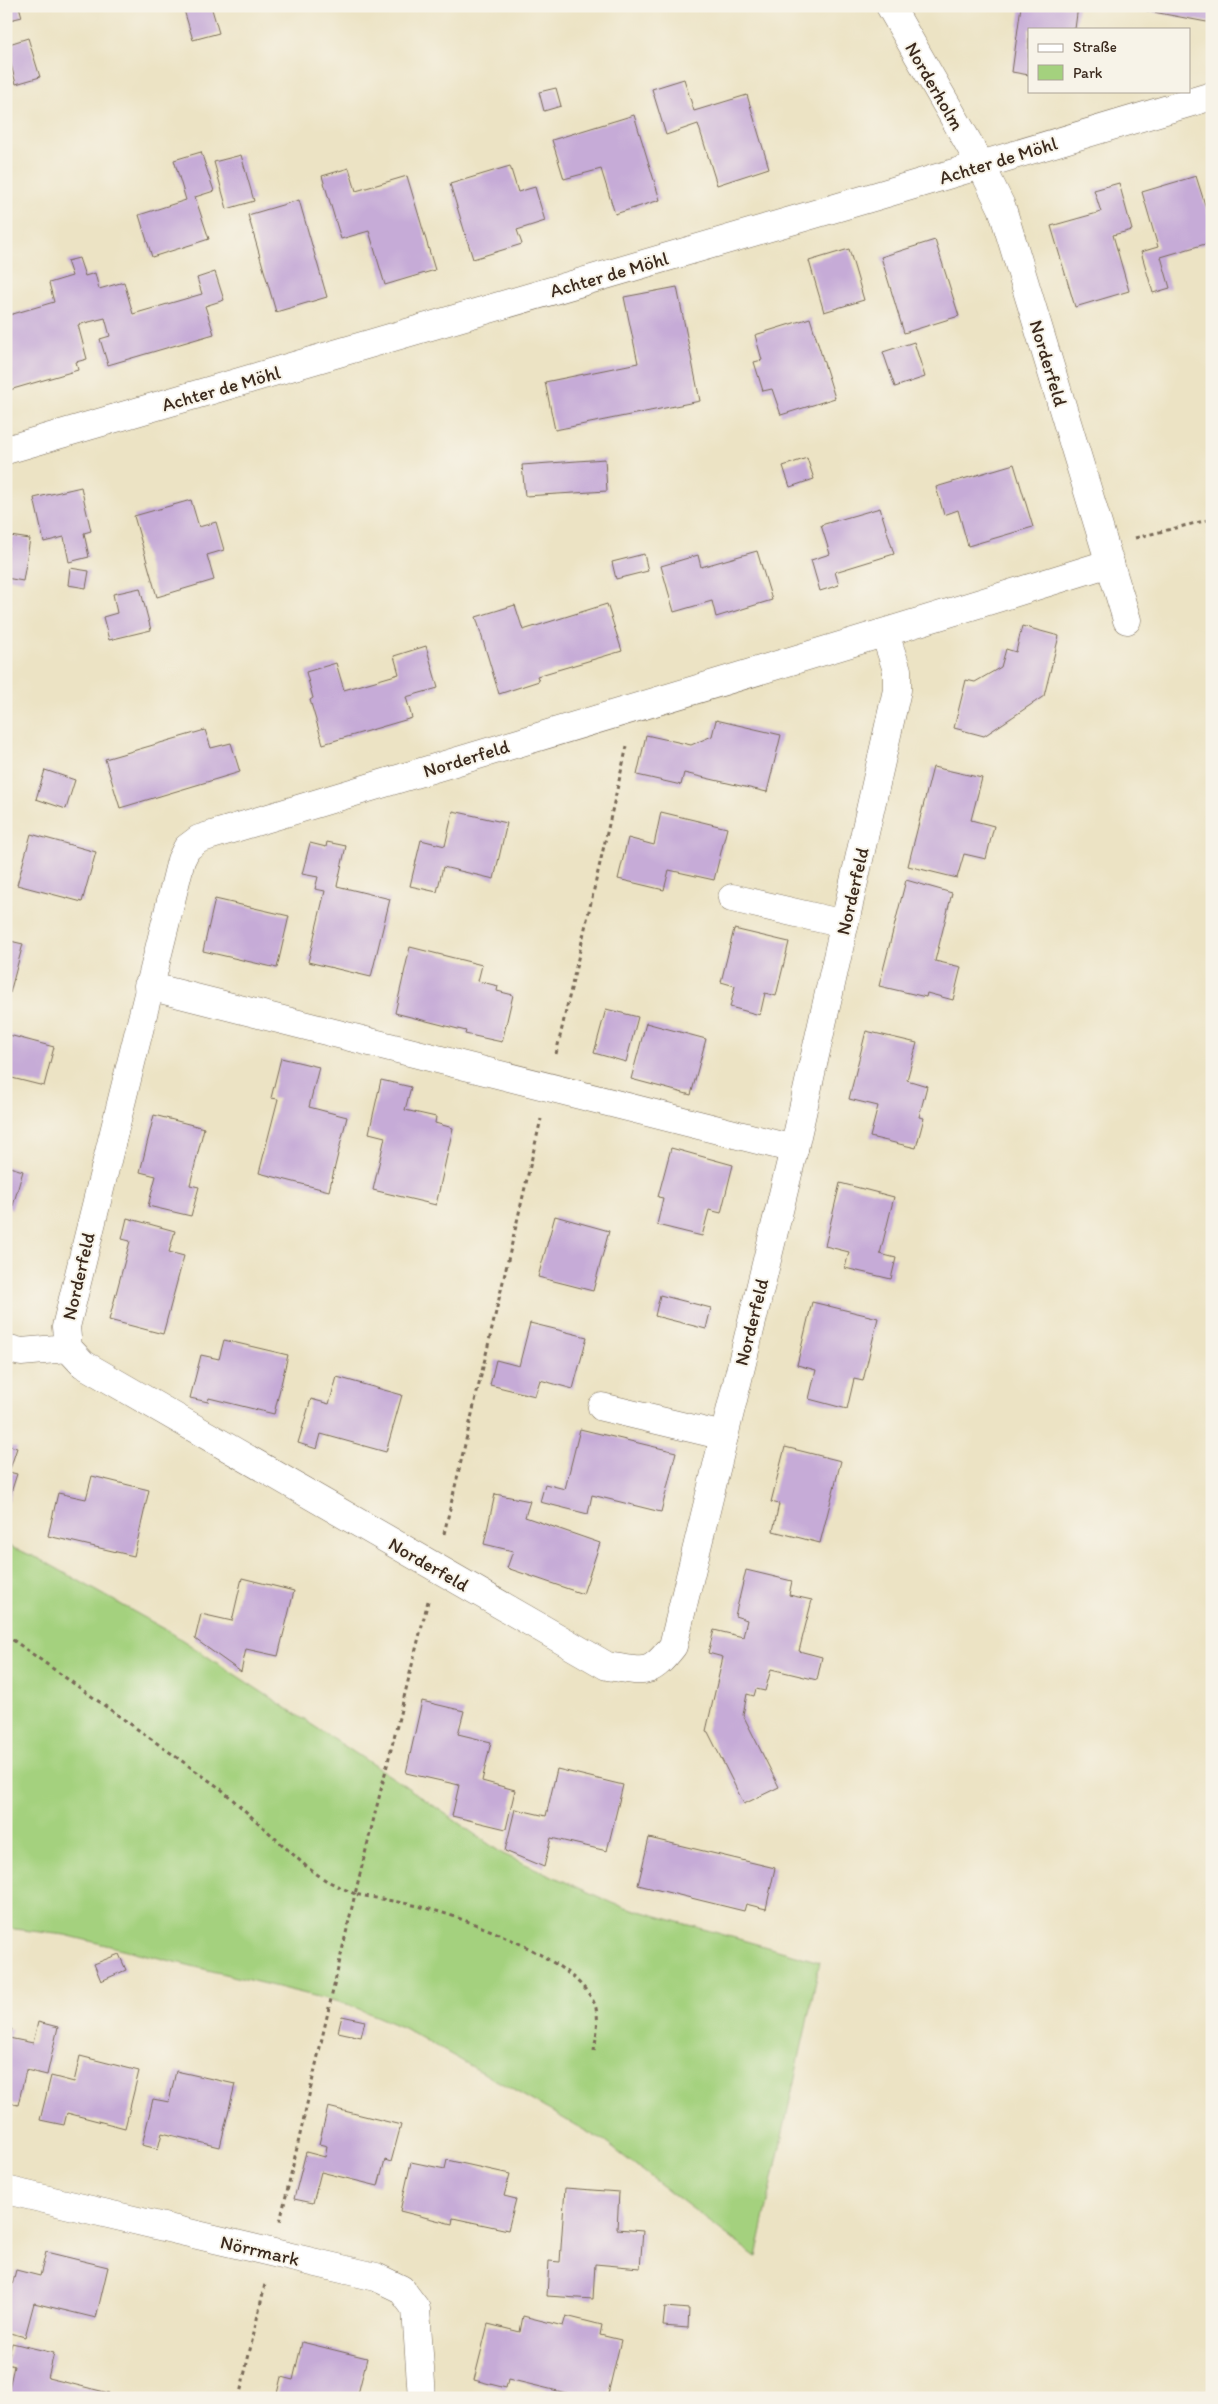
<svg xmlns="http://www.w3.org/2000/svg" width="1218" height="2404" font-family="Itim,sans-serif">
	<rect width="100%" height="100%" fill="#f7f3e8"/>
	<filter id="ink" filterUnits="userSpaceOnUse"><feTurbulence type="fractalNoise" baseFrequency=".02" numOctaves="2"/><feDisplacementMap in="SourceGraphic" scale="10" xChannelSelector="R" yChannelSelector="G"/><feConvolveMatrix kernelMatrix="1 2 1 2 8 2 1 2 1" color-interpolation-filters="sRGB"/></filter>
	<filter id="wash" filterUnits="userSpaceOnUse"><feTurbulence type="fractalNoise" baseFrequency=".0096" numOctaves="4" result="noise"/><feDisplacementMap in="SourceGraphic" scale="20" xChannelSelector="R" yChannelSelector="G"/><feGaussianBlur stdDeviation="1.12" result="paint"/><feColorMatrix in="noise" values="0 0 0 0 0 0 0 0 0 0 0 0 0 0 0 0 0 1.4 0 .05"/><feComposite in="paint" operator="in"/></filter>
	<g filter="url(#wash)">
		<rect width="100%" height="100%" fill="#ece3c4"/>
		<polygon fill="#a4d17e" stroke="#707e4e" points="6,1545 40,1559 170,1632 404,1785 503,1854 615,1904 820,1962 756,2257 605,2142 404,2028 347,2004 65,1935 6,1928"/>
		<g id="blocks">
			<g fill="#c6abd7">
				<polygon points="6,6 19,6 22,17 6,21"/>
				<polygon points="196,6 211,6 219,33 193,40 184,10"/>
				<polygon points="1021,6 1078,6 1075,29 1029,29 1029,75 1012,72"/>
				<polygon points="1132,6 1212,6 1212,23 1132,8"/>
				<polygon points="28,38 40,77 16,84 6,45"/>
				<polygon points="684,79 694,111 747,95 769,168 717,185 698,124 666,135 652,89"/>
				<polygon points="556,88 561,106 544,111 539,92"/>
				<polygon points="634,115 660,200 615,214 601,169 564,179 552,140"/>
				<polygon points="201,152 214,191 195,197 209,239 152,257 139,215 186,200 174,160"/>
				<polygon points="241,155 254,201 227,209 214,162"/>
				<polygon points="510,166 518,192 535,187 545,221 517,230 522,244 473,259 450,184"/>
				<polygon points="349,168 356,191 407,176 435,270 385,285 369,231 341,239 322,176"/>
				<polygon points="1196,176 1212,227 1212,242 1161,257 1170,288 1153,293 1141,252 1158,247 1142,192"/>
				<polygon points="1119,183 1132,230 1113,235 1129,291 1075,307 1051,226 1101,212 1094,190"/>
				<polygon points="299,200 327,297 276,312 248,215"/>
				<polygon points="935,240 959,316 904,333 881,257"/>
				<polygon points="849,249 864,300 824,312 809,261"/>
				<polygon points="79,258 85,276 95,273 99,289 124,282 133,314 202,294 197,278 215,272 224,300 205,306 214,334 108,365 100,339 110,336 105,318 85,323 78,325 87,359 76,362 78,370 6,391 6,316 54,302 49,283 72,276 67,261"/>
				<polygon points="677,287 700,401 555,430 545,382 638,363 624,297"/>
				<polygon points="810,318 835,398 781,415 772,389 763,391 754,362 762,360 755,335"/>
				<polygon points="914,342 925,377 895,387 883,352"/>
				<polygon points="807,458 814,479 790,487 783,466"/>
				<polygon points="605,459 607,491 525,496 522,465"/>
				<polygon points="1014,464 1033,527 968,546 958,510 944,515 936,487"/>
				<polygon points="81,487 91,531 84,533 89,557 69,562 64,537 44,542 34,498"/>
				<polygon points="191,500 199,527 216,522 224,550 207,555 214,580 157,597 134,516"/>
				<polygon points="880,508 894,554 835,572 839,585 820,591 811,560 830,554 821,525"/>
				<polygon points="10,536 30,539 23,581 6,578 6,560"/>
				<polygon points="757,551 772,600 716,617 712,601 674,612 661,566 698,555 701,567"/>
				<polygon points="644,554 648,571 616,579 612,562"/>
				<polygon points="70,568 89,571 86,588 68,585"/>
				<polygon points="140,588 151,630 109,640 103,617 117,613 113,594"/>
				<polygon points="607,604 622,651 537,676 539,681 499,694 476,617 515,605 523,630"/>
				<polygon points="1022,626 1059,636 1044,696 984,736 954,728 966,680 975,682 1001,667 1006,649 1016,652"/>
				<polygon points="426,646 438,688 406,697 412,718 323,744 310,700 313,698 306,672 336,663 344,690 399,674 394,656"/>
				<polygon points="716,720 781,735 767,792 684,773 681,785 637,775 646,735 691,745 712,736"/>
				<polygon points="205,730 211,748 231,743 240,772 120,808 105,759"/>
				<polygon points="933,767 982,778 971,820 994,826 986,859 964,854 957,878 908,866"/>
				<polygon points="45,770 75,780 66,809 36,799"/>
				<polygon points="453,811 507,823 494,879 443,867 437,892 410,886 421,840 445,846"/>
				<polygon points="661,812 727,828 714,880 669,870 664,890 618,879 628,838 654,845"/>
				<polygon points="31,834 96,852 82,902 17,885"/>
				<polygon points="327,842 346,846 337,886 390,899 371,977 308,962 325,891 315,889 318,877 302,874 310,843 326,847"/>
				<polygon points="906,880 952,893 935,961 961,967 953,1000 927,993 926,997 879,986"/>
				<polygon points="215,899 289,916 277,968 203,951"/>
				<polygon points="734,929 789,942 776,996 765,993 760,1015 730,1007 735,986 721,982"/>
				<polygon points="6,940 23,944 10,993 6,992"/>
				<polygon points="410,947 482,965 478,981 498,986 497,991 513,995 502,1042 465,1034 466,1031 395,1013"/>
				<polygon points="606,1009 638,1017 626,1062 594,1053"/>
				<polygon points="646,1023 706,1039 691,1095 631,1079"/>
				<polygon points="866,1031 917,1043 907,1080 927,1086 919,1117 924,1118 916,1148 870,1137 878,1106 849,1099"/>
				<polygon points="9,1035 54,1047 44,1086 8,1077 6,1082 6,1047"/>
				<polygon points="281,1058 319,1067 309,1107 347,1117 329,1191 259,1173 278,1099 271,1098"/>
				<polygon points="381,1080 411,1087 405,1110 436,1117 435,1123 453,1128 436,1205 373,1190 385,1137 369,1133"/>
				<polygon points="154,1115 204,1128 190,1185 199,1187 191,1216 148,1206 156,1176 140,1172"/>
				<polygon points="671,1148 733,1165 721,1213 709,1210 702,1236 657,1225 663,1198 658,1197"/>
				<polygon points="6,1166 23,1171 12,1209 6,1207"/>
				<polygon points="840,1183 894,1197 880,1254 896,1258 891,1279 845,1268 849,1252 825,1246"/>
				<polygon points="555,1216 609,1231 593,1291 538,1277"/>
				<polygon points="127,1218 175,1231 169,1252 184,1256 163,1334 109,1320 130,1241 122,1239"/>
				<polygon points="660,1295 711,1308 706,1329 655,1316"/>
				<polygon points="812,1302 878,1318 863,1381 854,1379 847,1409 809,1399 816,1370 797,1365"/>
				<polygon points="530,1323 587,1337 573,1389 540,1380 535,1396 490,1385 496,1360 519,1366"/>
				<polygon points="224,1340 288,1355 274,1414 209,1398 208,1402 190,1398 201,1355 219,1359"/>
				<polygon points="337,1377 402,1395 386,1452 321,1434 317,1449 298,1443 311,1399 329,1404"/>
				<polygon points="580,1429 676,1452 661,1512 592,1495 588,1514 540,1502 545,1484 565,1489"/>
				<polygon points="6,1445 17,1448 9,1472 17,1474 7,1505"/>
				<polygon points="785,1447 841,1461 820,1543 773,1531 779,1504 771,1502"/>
				<polygon points="92,1476 149,1490 134,1556 48,1536 58,1493 86,1499"/>
				<polygon points="495,1494 530,1501 525,1517 600,1543 583,1594 507,1568 513,1551 484,1544"/>
				<polygon points="746,1570 792,1581 789,1595 812,1600 799,1651 822,1657 817,1680 771,1669 765,1691 756,1689 754,1696 747,1694 743,1715 779,1787 744,1804 708,1732 706,1731 723,1657 708,1653 714,1630 743,1637 747,1620 735,1616"/>
				<polygon points="242,1578 294,1591 278,1656 246,1649 241,1672 195,1639 201,1614 232,1621"/>
				<polygon points="422,1701 464,1711 458,1734 491,1742 482,1781 515,1790 506,1829 452,1816 459,1785 406,1773"/>
				<polygon points="557,1769 623,1785 607,1851 551,1838 544,1867 505,1851 515,1809 546,1816"/>
				<polygon points="649,1838 775,1868 766,1909 746,1904 744,1911 638,1885"/>
				<polygon points="119,1954 126,1970 101,1981 94,1964"/>
				<polygon points="342,2016 365,2021 361,2037 338,2032"/>
				<polygon points="38,2022 58,2027 47,2075 26,2070 18,2105 6,2102 6,2028 12,2029 9,2038 33,2043"/>
				<polygon points="80,2056 139,2071 125,2128 67,2113 64,2125 40,2120 51,2076 74,2082"/>
				<polygon points="176,2071 235,2084 220,2147 162,2133 158,2149 142,2145 153,2099 169,2102"/>
				<polygon points="328,2107 401,2125 391,2162 385,2160 378,2186 321,2172 313,2203 294,2199 306,2152 325,2157 327,2146 319,2144"/>
				<polygon points="447,2160 510,2174 504,2196 516,2199 508,2230 453,2218 452,2224 400,2211 411,2162 445,2169"/>
				<polygon points="565,2188 619,2192 617,2229 643,2231 640,2268 595,2264 593,2299 547,2296 549,2261 560,2262"/>
				<polygon points="46,2252 108,2267 96,2318 34,2303 25,2337 6,2332 6,2308 16,2270 40,2276"/>
				<polygon points="665,2307 689,2309 688,2328 663,2326"/>
				<polygon points="523,2316 563,2326 566,2316 602,2325 600,2335 621,2340 607,2398 587,2398 508,2379 506,2388 474,2380 488,2324 520,2332"/>
				<polygon points="302,2342 367,2358 357,2398 276,2398 281,2377 293,2380"/>
				<polygon points="12,2343 54,2353 48,2378 109,2393 108,2398 7,2397 14,2366 7,2364"/>
			</g>
		</g>
	</g>
	<g filter="url(#ink)">
		<use href="#blocks" fill-opacity="0" stroke="#796b58" stroke-width="1"/>
		<g fill="none" stroke-linecap="round" stroke-linejoin="round">
			<defs>
				<g id="minor">
					<polyline points="890,6 981,165 1002,208 1127,620"/>
					<polyline points="6,450 880,195 1212,96"/>
					<path d="M885,634L897,670V690L794,1149L673,1646C648,1678 644,1671 607,1666L83,1364L68,1348L66,1327L181,860L187,848L199,839C502,747 807,658 1110,563"/>
					<polyline points="732,898 844,924"/>
					<polyline points="148,986 794,1149"/>
					<polyline points="6,1348 21,1352 68,1348"/>
					<polyline points="602,1407 724,1436"/>
					<polyline points="6,2190 376,2277 401,2289 416,2309 422,2398"/>
				</g>
			</defs>
			<use href="#minor" stroke="#796b58" stroke-width="29"/>
			<g stroke="#796b58" stroke-width="3" stroke-dasharray="4 4" stroke-linecap="butt">
				<polyline points="1135,538 1212,519"/>
				<polyline points="556,1054 627,746"/>
				<polyline points="444,1534 541,1119"/>
				<path d="M428,1601L355,1894C379,1899 403,1902 426,1908C471,1920 577,1960 595,2005C600,2019 596,2037 594,2051"/>
				<polyline points="6,1635 221,1789 308,1868 327,1881 355,1894 280,2222"/>
				<polyline points="239,2398 265,2284"/>
			</g>
			<use href="#minor" stroke="#fff" stroke-width="28"/>
		</g>
	</g>
	<g text-anchor="middle" stroke-width="4" stroke-linejoin="round" paint-order="stroke">
		<g font-size="19" fill="#3b2a1e" stroke="#f7f3e8">
			<text transform="translate(935 86) rotate(60)" y="7">Norderholm</text>
			<text transform="translate(998 160) rotate(-17)" y="7">Achter de Möhl</text>
			<text transform="translate(609 274) rotate(-16)" y="7">Achter de Möhl</text>
			<text transform="translate(1049 363) rotate(73)" y="7">Norderfeld</text>
			<text transform="translate(221 388) rotate(-16)" y="7">Achter de Möhl</text>
			<text transform="translate(466 758) rotate(-17)" y="7">Norderfeld</text>
			<text transform="translate(852 891) rotate(-77)" y="7">Norderfeld</text>
			<text transform="translate(78 1276) rotate(-77)" y="7">Norderfeld</text>
			<text transform="translate(751 1322) rotate(-76)" y="7">Norderfeld</text>
			<text transform="translate(429 1564) rotate(30)" y="7">Norderfeld</text>
			<text transform="translate(260 2250) rotate(13)" y="7">Nörrmark</text>
		</g>
	</g>
	<rect width="1218" height="2404" fill="none" stroke="#f7f3e8" stroke-width="25"/>
	<rect x="1028" y="28" width="162" height="65" fill="#f7f3e8" stroke="#aca397"/>
	<rect x="1038" y="44" width="25" height="8" fill="#ffffff" stroke="#aca397"/>
	<text x="1073" y="52" font-size="15" fill="#3b2a1e">Straße</text>
	<rect x="1038" y="65" width="25" height="15" fill="#a4d17e" stroke="#aca397"/>
	<text x="1073" y="78" font-size="15" fill="#3b2a1e">Park</text>
</svg>
